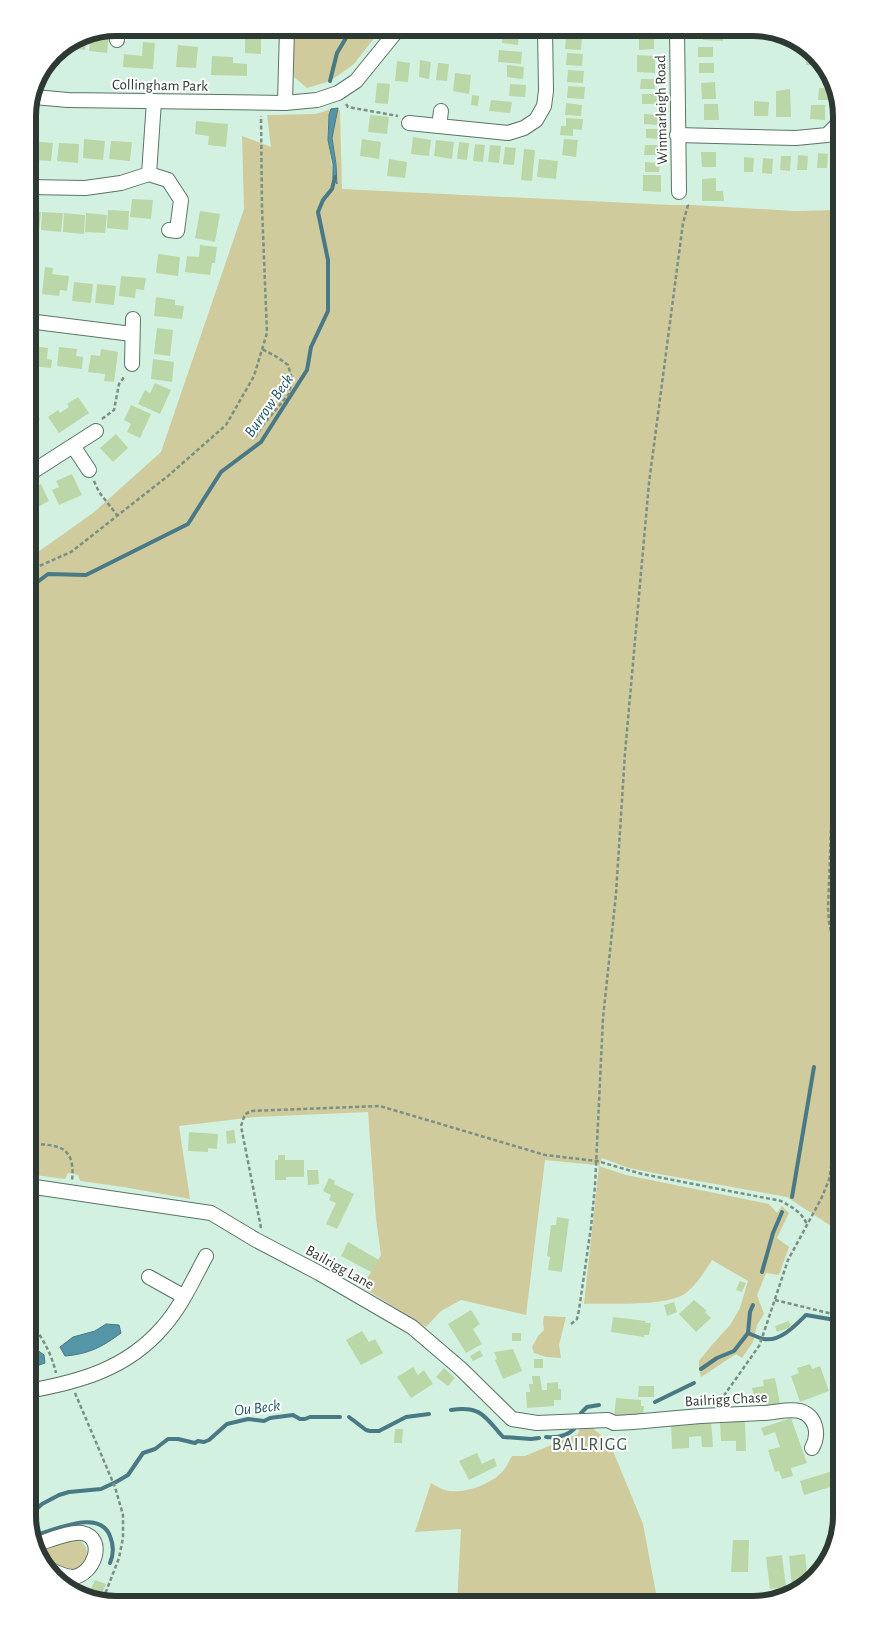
<svg xmlns="http://www.w3.org/2000/svg" width="869" height="1632" font-family="'Alegreya Sans',sans-serif">
	<rect width="100%" height="100%" fill="#d3f1e0"/>
	<g fill="#cfcb9d">
		<polygon points="293,28 382,28 354,64 330,81 307,88 294,77 292,62"/>
		<path d="M338,108L340,111L342,189L671,205H692L794,211L841,210V1229L828,1224L787,1197L659,1174L629,1168L602,1158L599,1166L626,1175L769,1204L777,1213L782,1206L789,1213L777,1238L789,1247L779,1275L766,1273L757,1295L764,1314L757,1325L753,1342L742,1358L736,1354L701,1377L699,1369V1361L711,1346L730,1325L740,1308L748,1281L712,1260C705,1271 697,1284 686,1293C668,1307 607,1303 584,1304L599,1166L596,1165L545,1160L526,1315L461,1300L441,1311L426,1327L362,1287L381,1255L376,1219L368,1112L255,1117L179,1126L190,1199L124,1187L80,1181L78,1175L68,1173L65,1179L28,1174V559L93,513L161,452L244,209L242,136L271,147L267,115L316,114L331,109C323,132 332,155 333,178L337,183L336,164L332,138Z"/>
		<polygon points="544,1316 566,1317 559,1345 561,1358 546,1357 534,1353 532,1347 538,1336 544,1330 543,1323"/>
		<path d="M591,1427L601,1435L613,1451L643,1524L658,1604H457L461,1529L415,1532L431,1483C436,1486 443,1490 449,1491C467,1493 492,1484 504,1470C507,1466 509,1461 512,1456H525L578,1434L580,1428Z"/>
		<path d="M76,1539C86,1543 90,1552 84,1562C81,1567 75,1569 70,1571L43,1561L38,1553L39,1549Z"/>
	</g>
	<g fill="#5495a7" stroke="#497984">
		<polygon points="338,108 332,138 336,164 337,184 333,178 333,164 328,140 329,115 331,109"/>
		<path d="M106,1324L119,1325L121,1333C102,1347 89,1354 65,1356L60,1347L73,1337L95,1331Z"/>
		<polygon points="33,1347 44,1355 45,1363 28,1369 28,1349"/>
	</g>
	<g fill="none" stroke-linecap="round" stroke-linejoin="round">
		<g stroke="#497984" stroke-width="4">
			<polyline points="330,81 337,53 352,28"/>
			<polyline points="28,589 48,574 86,575 188,524 221,472 261,442 307,370 311,347 328,311 328,260 318,212 323,200 332,189 335,177"/>
			<polyline points="792,1197 814,1067"/>
			<polyline points="762,1272 773,1233 782,1212"/>
			<polyline points="748,1333 750,1312 753,1305"/>
			<path d="M701,1369L717,1358L734,1351L748,1333C753,1335 759,1338 764,1339C780,1342 796,1325 806,1315L841,1321"/>
			<polyline points="655,1402 694,1383"/>
			<path d="M451,1410C481,1405 485,1417 503,1437L531,1439L539,1438"/>
			<polyline points="581,1413 587,1407 599,1405"/>
			<polyline points="349,1417 366,1430 370,1431 379,1431 406,1417 429,1414"/>
			<path d="M546,1437C556,1438 566,1437 574,1429"/>
			<polyline points="28,1517 42,1504 59,1495 69,1492 101,1489 116,1482 128,1475 143,1453 155,1449 168,1439 178,1439 195,1443 198,1441 204,1442 209,1440 227,1424 248,1419 264,1421 270,1418 293,1415 300,1419 305,1419 310,1417 340,1417"/>
			<path d="M31,1536C52,1532 99,1507 110,1536C114,1546 114,1554 110,1563"/>
		</g>
	</g>
	<g fill="#bcd7a7">
		<polygon points="137,28 155,28 154,38 136,36"/>
		<polygon points="564,28 581,28 580,33 564,31"/>
		<polygon points="703,28 723,29 723,41 703,40"/>
		<polygon points="503,32 519,33 518,45 502,43"/>
		<polygon points="87,33 85,50 67,48 67,44 82,34"/>
		<polygon points="654,33 654,49 639,50 639,34"/>
		<polygon points="91,34 109,36 107,53 89,51"/>
		<polygon points="245,37 261,38 261,54 245,53"/>
		<polygon points="566,37 582,38 581,50 565,49"/>
		<polygon points="143,42 155,43 153,69 123,67 124,54 142,56"/>
		<polygon points="178,45 198,47 196,68 176,67"/>
		<rect x="698" y="47" width="15" height="10"/>
		<polygon points="499,50 522,52 521,64 498,62"/>
		<polygon points="567,53 583,54 582,66 566,65"/>
		<polygon points="637,55 655,56 655,73 637,72"/>
		<polygon points="806,55 814,56 821,66 806,65"/>
		<polygon points="212,56 233,57 233,63 247,64 247,76 211,75"/>
		<polygon points="420,60 431,62 429,79 419,77"/>
		<polygon points="397,61 410,63 408,82 395,81"/>
		<polygon points="438,63 449,64 447,81 436,80"/>
		<rect x="699" y="63" width="15" height="10"/>
		<polygon points="507,65 524,67 523,79 507,77"/>
		<polygon points="568,70 584,71 583,83 567,82"/>
		<polygon points="455,73 471,75 469,94 453,91"/>
		<polygon points="823,73 828,74 835,84 823,83"/>
		<polygon points="641,79 655,79 655,89 640,89"/>
		<polygon points="715,82 716,99 702,99 701,83"/>
		<polygon points="377,83 390,84 388,104 375,103"/>
		<polygon points="510,84 526,85 525,97 509,96"/>
		<polygon points="568,86 585,87 584,99 567,98"/>
		<polygon points="819,88 833,88 833,100 818,100"/>
		<polygon points="790,89 791,117 776,117 776,91"/>
		<rect x="642" y="94" width="15" height="10"/>
		<polygon points="472,95 479,96 478,106 471,105"/>
		<polygon points="491,100 512,102 510,113 489,111"/>
		<polygon points="754,101 769,102 768,116 754,116"/>
		<polygon points="566,103 582,105 581,116 565,115"/>
		<polygon points="704,104 718,104 719,120 704,120"/>
		<polygon points="811,105 825,105 825,120 810,119"/>
		<polygon points="644,114 659,115 659,125 644,124"/>
		<polygon points="370,115 389,117 387,134 368,132"/>
		<polygon points="566,118 583,119 582,130 573,129 573,136 560,135 561,126 566,126"/>
		<polygon points="196,121 228,124 226,147 208,145 209,136 195,134"/>
		<polygon points="646,129 661,129 660,139 646,138"/>
		<polygon points="413,137 431,140 429,156 411,154"/>
		<polygon points="84,139 105,141 103,160 83,158"/>
		<polygon points="362,139 381,142 379,159 360,156"/>
		<polygon points="564,139 578,140 576,157 562,155"/>
		<polygon points="436,140 454,142 452,159 434,156"/>
		<polygon points="32,141 53,143 51,161 31,160"/>
		<polygon points="111,141 132,142 130,161 109,159"/>
		<polygon points="459,142 469,143 467,160 457,159"/>
		<polygon points="59,143 79,144 78,163 57,161"/>
		<polygon points="475,144 485,145 483,162 473,161"/>
		<polygon points="490,145 501,146 499,163 488,162"/>
		<polygon points="645,145 659,145 659,155 644,155"/>
		<polygon points="505,147 516,148 514,165 503,164"/>
		<polygon points="524,149 535,150 532,181 521,180"/>
		<polygon points="837,150 841,150 841,165 837,164"/>
		<polygon points="701,152 716,152 716,167 702,167"/>
		<polygon points="818,153 828,154 827,168 817,168"/>
		<polygon points="798,155 808,156 807,170 797,170"/>
		<polygon points="781,156 791,156 790,171 780,170"/>
		<polygon points="744,157 754,158 753,172 744,172"/>
		<polygon points="763,158 773,159 772,174 762,173"/>
		<polygon points="389,159 407,162 405,178 387,176"/>
		<polygon points="539,159 558,161 556,179 537,177"/>
		<polygon points="645,162 660,163 659,172 645,172"/>
		<polygon points="643,175 661,175 661,192 643,191"/>
		<polygon points="716,178 716,191 723,191 724,201 702,201 702,179"/>
		<polygon points="132,199 153,200 151,219 130,217"/>
		<polygon points="108,210 129,211 128,230 107,228"/>
		<polygon points="28,211 41,212 39,230 28,229"/>
		<polygon points="200,211 220,214 215,242 195,238"/>
		<polygon points="42,212 63,213 61,232 41,230"/>
		<polygon points="64,213 85,215 84,234 63,232"/>
		<polygon points="86,213 107,215 105,233 85,232"/>
		<polygon points="200,245 217,247 215,263 212,263 210,275 185,272 187,256 199,257"/>
		<polygon points="158,254 180,257 178,276 156,273"/>
		<polygon points="45,267 53,268 52,274 69,276 67,291 60,290 59,296 42,294"/>
		<polygon points="28,274 39,275 37,295 28,294"/>
		<polygon points="121,276 146,278 144,290 136,289 135,298 119,296"/>
		<polygon points="74,282 93,284 91,303 72,301"/>
		<polygon points="97,284 116,286 114,305 95,303"/>
		<polygon points="156,297 175,300 175,305 184,306 182,319 154,316"/>
		<polygon points="157,328 173,330 170,356 154,354"/>
		<polygon points="33,346 48,348 47,359 52,360 51,368 31,366"/>
		<polygon points="59,347 77,349 76,356 83,357 82,369 57,366"/>
		<polygon points="101,349 118,352 114,382 104,381 105,374 88,372 91,355 100,356"/>
		<polygon points="153,359 174,362 172,382 151,379"/>
		<polygon points="155,383 171,390 160,414 138,404 145,390 150,393"/>
		<polygon points="78,397 89,413 59,433 48,417 58,410 60,413 69,407 67,404"/>
		<polygon points="34,405 40,420 31,424 34,430 28,433 28,408"/>
		<polygon points="131,405 151,414 140,438 127,432 131,424 124,420"/>
		<polygon points="116,434 128,448 113,462 100,448"/>
		<polygon points="72,474 82,495 59,505 52,490 59,487 56,481"/>
		<polygon points="41,484 49,501 30,511 28,506 28,491"/>
		<polygon points="234,1130 236,1143 227,1144 226,1131"/>
		<polygon points="189,1132 218,1134 217,1149 208,1148 208,1152 188,1151"/>
		<polygon points="278,1155 285,1155 285,1160 304,1160 304,1177 286,1177 286,1180 275,1180 275,1160 278,1160"/>
		<polygon points="307,1170 318,1170 319,1184 308,1185"/>
		<polygon points="329,1178 335,1181 334,1184 354,1194 337,1229 326,1224 336,1203 329,1200 331,1195 323,1191"/>
		<polygon points="557,1217 569,1219 562,1272 548,1270 550,1257 547,1256 551,1225 556,1225"/>
		<polygon points="348,1242 379,1260 371,1272 341,1256"/>
		<polygon points="740,1281 746,1283 742,1292 736,1290"/>
		<polygon points="694,1300 707,1311 705,1312 711,1318 696,1332 679,1314"/>
		<polygon points="674,1302 677,1312 667,1316 664,1305"/>
		<polygon points="471,1310 480,1324 473,1329 482,1344 466,1353 448,1324"/>
		<polygon points="613,1317 646,1321 645,1323 651,1323 649,1335 644,1335 644,1337 611,1332"/>
		<polygon points="789,1321 791,1327 777,1332 775,1326"/>
		<polygon points="362,1331 369,1342 375,1339 383,1353 361,1365 346,1340"/>
		<rect x="512" y="1333" width="9" height="8"/>
		<polygon points="513,1349 522,1371 503,1379 495,1360 497,1359 494,1352"/>
		<polygon points="480,1350 483,1356 473,1361 470,1356"/>
		<rect x="534" y="1359" width="9" height="9"/>
		<polygon points="810,1364 812,1369 820,1366 829,1391 800,1402 791,1376 799,1373 797,1368"/>
		<polygon points="413,1367 418,1375 424,1370 433,1384 411,1398 397,1377"/>
		<polygon points="444,1368 455,1378 448,1386 436,1377"/>
		<polygon points="532,1376 540,1376 542,1390 547,1390 547,1383 558,1382 558,1389 561,1389 561,1400 554,1400 554,1406 527,1408 526,1392 530,1392 529,1384 533,1384"/>
		<polygon points="775,1378 780,1403 766,1406 765,1399 755,1401 752,1388 764,1386 763,1380"/>
		<polygon points="639,1386 654,1386 654,1397 638,1397"/>
		<polygon points="616,1398 641,1400 641,1406 644,1406 643,1418 614,1417"/>
		<polygon points="791,1418 807,1463 791,1468 793,1476 782,1479 779,1471 775,1472 768,1450 780,1447 775,1432 764,1436 761,1428"/>
		<polygon points="711,1419 713,1447 702,1447 701,1436 689,1437 689,1448 672,1449 671,1422"/>
		<polygon points="745,1421 746,1451 736,1451 736,1441 721,1441 720,1422"/>
		<polygon points="395,1429 403,1429 402,1443 394,1443"/>
		<polygon points="477,1453 482,1464 494,1458 497,1466 469,1480 459,1461"/>
		<polygon points="836,1470 840,1484 804,1495 800,1481"/>
		<polygon points="733,1540 749,1540 748,1572 731,1572"/>
		<polygon points="805,1554 808,1581 801,1586 792,1587 789,1556"/>
		<polygon points="782,1555 786,1587 770,1589 766,1557"/>
		<polygon points="95,1580 106,1584 100,1599 89,1594"/>
	</g>
	<g fill="none" stroke-linecap="round" stroke-linejoin="round">
		<defs>
			<g id="minor">
				<polyline points="115,28 117,40"/>
				<polyline points="677,28 679,192"/>
				<polyline points="34,97 68,100 285,103 317,100 338,93 356,81 399,28"/>
				<polyline points="285,103 287,28"/>
				<polyline points="409,123 508,133 524,128 536,120 544,106 546,91 545,28"/>
				<polyline points="439,126 441,111"/>
				<polyline points="677,135 796,138 827,135 841,121"/>
				<polyline points="149,174 168,180 181,200 177,231 169,230"/>
				<polyline points="28,187 85,188 121,183 149,174 154,101"/>
				<polyline points="28,321 132,334"/>
				<polyline points="132,364 133,319"/>
				<polyline points="73,446 89,470"/>
				<polyline points="28,472 32,472 96,431"/>
				<path d="M28,1186L211,1213L256,1240L319,1273L412,1327L460,1368L512,1419L537,1423L608,1420L614,1423C643,1422 672,1418 701,1416C721,1415 742,1414 762,1413C774,1413 788,1408 800,1411C816,1416 820,1434 812,1448"/>
				<polyline points="149,1277 183,1296"/>
				<path d="M28,1391C79,1382 127,1369 163,1327C181,1307 193,1280 206,1256"/>
				<path d="M33,1545C46,1542 70,1531 82,1533C107,1538 94,1575 73,1577C65,1577 58,1573 51,1570"/>
			</g>
		</defs>
		<use href="#minor" stroke="#5a7466" stroke-width="16"/>
		<g stroke="#7b8f84" stroke-width="2.5" stroke-dasharray="4 2.5" stroke-linecap="butt">
			<polyline points="346,104 348,107 398,116"/>
			<polyline points="102,419 114,410 119,384 125,376"/>
			<polyline points="255,437 263,425 289,394 292,379 288,365 277,357 262,349"/>
			<polyline points="94,481 99,492 117,515"/>
			<polyline points="28,571 71,552 168,476 226,425 254,376 267,333 262,208 261,116"/>
			<polyline points="841,982 829,922 828,908 833,776 833,707 835,700 841,696"/>
			<polyline points="841,1059 841,1002"/>
			<path d="M28,1143C56,1146 76,1143 72,1181"/>
			<path d="M261,1228L241,1126L245,1114L252,1111L380,1106L545,1155L597,1161L642,1174L781,1201C792,1207 803,1213 807,1225"/>
			<polyline points="775,1300 841,1316"/>
			<path d="M28,1319C41,1335 51,1352 56,1373"/>
			<polyline points="571,1324 577,1319 579,1310 591,1227 595,1186 603,1018 616,894 625,753 649,483 683,223 688,205 687,203"/>
			<polyline points="75,1393 115,1487 123,1515 123,1538 119,1558 102,1602"/>
			<polyline points="722,1402 723,1397 759,1346 763,1335 788,1260 821,1199 829,1180 841,1105"/>
		</g>
		<use href="#minor" stroke="#fff" stroke-width="14"/>
	</g>
	<g text-anchor="middle" stroke-width="4" stroke-linejoin="round" paint-order="stroke">
		<g font-size="15" fill="#2e3933" stroke="#fff">
			<text transform="translate(160 85) rotate(1)" y="5">Collingham Park</text>
			<text transform="translate(661 110) rotate(-91)" y="5">Winmarleigh Road</text>
			<text transform="translate(340 1267) rotate(29)" y="5">Bailrigg Lane</text>
			<text transform="translate(726 1399) rotate(-3)" y="5">Bailrigg Chase</text>
		</g>
		<g font-size="16" font-style="italic" fill="#205765" stroke="#fff">
			<text transform="translate(268 405) rotate(-55)" y="6">Burrow Beck</text>
			<text transform="translate(257 1407) rotate(-7)" y="6">Ou Beck</text>
		</g>
		<g font-size="18" letter-spacing="1" fill="#415a4d" stroke="#fff">
			<text x="590" y="1450">BAILRIGG</text>
		</g>
	</g>
	<path d="M0 0H869V1632H0ZM116 36H753A80 80 0 0 1 833 116V1516A80 80 0 0 1 753 1596H116A80 80 0 0 1 36 1516V116A80 80 0 0 1 116 36Z" fill="#fff" fill-rule="evenodd"/>
	<path fill="none" stroke="#2e3933" stroke-width="6" d="M116 36H753A80 80 0 0 1 833 116V1516A80 80 0 0 1 753 1596H116A80 80 0 0 1 36 1516V116A80 80 0 0 1 116 36Z"/>
</svg>
